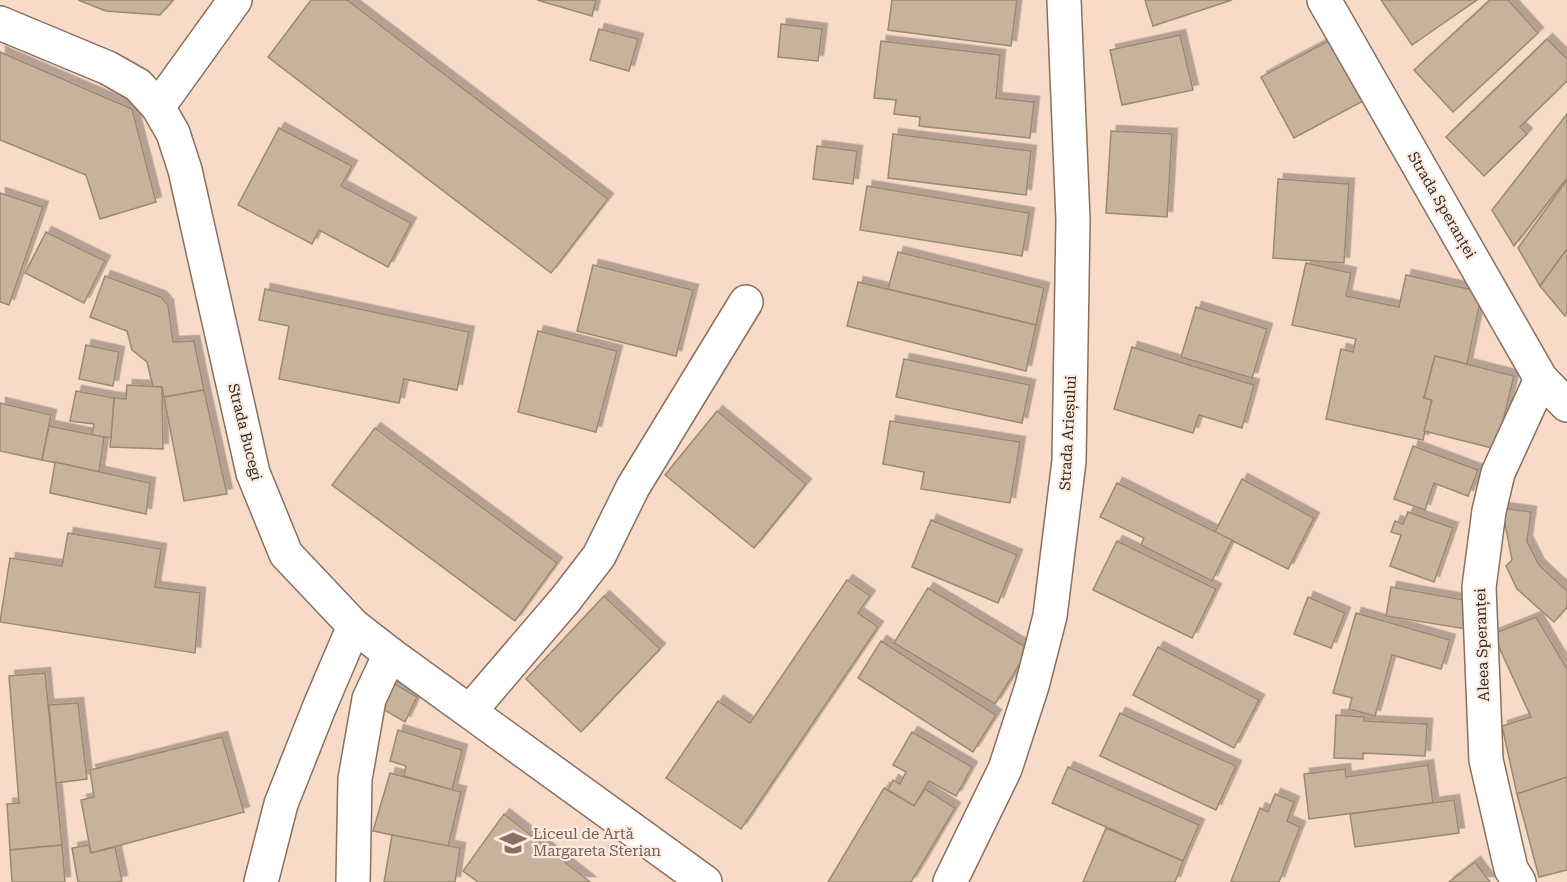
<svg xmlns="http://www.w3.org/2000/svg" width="1567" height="882" font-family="'Roboto Serif',serif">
	<defs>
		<filter id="shadow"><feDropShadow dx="5.5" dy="-5.5" stdDeviation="0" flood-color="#0004"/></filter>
	</defs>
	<rect width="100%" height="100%" fill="#f7dbc8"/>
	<g fill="#c7b29b" stroke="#9c8972" stroke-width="1.5" filter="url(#shadow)">
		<polygon points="78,0 173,0 160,15 106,11"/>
		<polygon points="311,0 347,0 608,199 551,273 268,57"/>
		<polygon points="537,0 596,0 592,16"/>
		<polygon points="892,0 1017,0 1011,46 888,30"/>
		<polygon points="1145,0 1232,0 1153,26"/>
		<polygon points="1381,0 1477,0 1412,45"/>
		<polygon points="1490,0 1508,0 1538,33 1453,112 1414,70"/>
		<polygon points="781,24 822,29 818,61 778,57"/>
		<polygon points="599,29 638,39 629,71 590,60"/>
		<polygon points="1180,35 1193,90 1122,105 1110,50"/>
		<polygon points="1332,39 1365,100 1294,138 1261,77"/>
		<polygon points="1547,39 1567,59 1567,81 1520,127 1527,134 1484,176 1446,137"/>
		<polygon points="881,41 1000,55 996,98 1034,102 1030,138 919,126 920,117 894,114 896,100 874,98"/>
		<polygon points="0,52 132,109 156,202 100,219 86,175 0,140"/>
		<polygon points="1567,114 1567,178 1514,246 1492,210"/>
		<polygon points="279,128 352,166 341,186 411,223 388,267 319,230 312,244 238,205"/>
		<polygon points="1111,131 1172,134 1167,217 1106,213"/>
		<polygon points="893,134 1031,151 1026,195 888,178"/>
		<polygon points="817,146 857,151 853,184 813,179"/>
		<polygon points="1278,179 1349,184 1344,263 1273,258"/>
		<polygon points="1567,180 1567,249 1540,286 1518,248"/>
		<polygon points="867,186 1029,213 1022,256 860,230"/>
		<polygon points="0,193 43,207 9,305 0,302"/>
		<polygon points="46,232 105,261 84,303 25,273"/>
		<polygon points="1567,249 1567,313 1565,316 1540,286"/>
		<polygon points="898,252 1044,288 1036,325 888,289"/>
		<polygon points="1306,263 1351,273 1346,296 1399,307 1406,275 1482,292 1467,364 1435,356 1424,398 1432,400 1423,440 1326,419 1341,349 1353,352 1356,339 1292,325"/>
		<polygon points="593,265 693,290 676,356 577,331"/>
		<polygon points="105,276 161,297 168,305 173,342 194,341 204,390 164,397 162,387 153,387 147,362 132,350 127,331 90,317"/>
		<polygon points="858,282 1036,325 1026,371 847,326"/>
		<polygon points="265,289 469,332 457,390 404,379 399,403 279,379 289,326 259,320"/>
		<polygon points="1196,307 1267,329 1252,378 1181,357"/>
		<polygon points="538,331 617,351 596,432 518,412"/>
		<polygon points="86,345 119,352 113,386 79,379"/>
		<polygon points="1132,347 1254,385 1242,428 1199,415 1193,433 1114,409"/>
		<polygon points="1435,356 1514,376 1496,449 1424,431 1432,400 1424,398"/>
		<polygon points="904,359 1030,385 1022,423 896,397"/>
		<polygon points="127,385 162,387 163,449 110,447 114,398 126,399"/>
		<polygon points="204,390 227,494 184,501 164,397"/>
		<polygon points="76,391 114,398 111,438 92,435 94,424 70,421"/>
		<polygon points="0,403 51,415 42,460 0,451"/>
		<polygon points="717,411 806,484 754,548 665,475"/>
		<polygon points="890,421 1020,442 1010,503 921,489 924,472 883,464"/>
		<polygon points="49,426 104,437 99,472 42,460"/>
		<polygon points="375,428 557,563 515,621 332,485"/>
		<polygon points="1413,446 1478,470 1468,496 1434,483 1425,510 1394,499"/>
		<polygon points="55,462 150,483 146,514 50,493"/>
		<polygon points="1242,479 1314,518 1288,569 1215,532"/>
		<polygon points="1117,483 1232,540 1212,581 1141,545 1144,538 1100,517"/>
		<polygon points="1502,508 1531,512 1527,541 1539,565 1567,591 1567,607 1554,622 1517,589 1506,566 1512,560"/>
		<polygon points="1408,512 1453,528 1434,582 1390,566 1401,535 1391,532 1395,521 1403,524"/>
		<polygon points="931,520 1017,555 998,603 912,567"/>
		<polygon points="68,533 161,549 155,587 200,593 195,653 0,622 10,558 62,566"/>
		<polygon points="1117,541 1216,589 1192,638 1093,590"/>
		<polygon points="847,580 870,596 858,613 878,627 741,829 666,778 718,701 750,723"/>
		<polygon points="1391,587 1470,601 1466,629 1386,616"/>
		<polygon points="928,588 1029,649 995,704 894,643"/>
		<polygon points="604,596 660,649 581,732 526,679"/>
		<polygon points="1308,597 1345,613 1331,648 1294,634"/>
		<polygon points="1356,613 1450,640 1441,669 1392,655 1375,716 1349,709 1352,698 1333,693"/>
		<polygon points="1536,617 1567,669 1567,777 1517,794 1502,726 1531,717 1493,634"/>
		<polygon points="881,641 996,715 973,752 858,678"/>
		<polygon points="1158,647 1259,700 1234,748 1133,695"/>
		<polygon points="45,673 62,845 10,850 7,804 19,803 9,676"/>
		<polygon points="390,681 417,697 405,722 376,705"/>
		<polygon points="78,703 87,779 56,783 49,705"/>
		<polygon points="1120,713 1236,766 1216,810 1100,756"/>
		<polygon points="1336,715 1364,717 1364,721 1427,724 1425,756 1363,753 1363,759 1334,758"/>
		<polygon points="398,730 462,750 452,790 404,776 406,766 390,761"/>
		<polygon points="912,732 972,767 956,796 929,781 914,806 888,790 893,780 900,784 906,772 893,765"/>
		<polygon points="222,737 244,812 91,853 81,800 94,797 90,770"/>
		<polygon points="1428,765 1433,803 1309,819 1304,774 1345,769 1346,777"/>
		<polygon points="1068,767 1199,825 1183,861 1052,803"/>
		<polygon points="390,773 461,792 448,847 373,831"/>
		<polygon points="1567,777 1567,870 1539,877 1517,794"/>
		<polygon points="884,788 914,806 925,789 955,808 911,882 828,882"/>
		<polygon points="1275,794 1294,802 1287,821 1300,827 1279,882 1235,882 1231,881 1260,808 1268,812"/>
		<polygon points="1454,800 1459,833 1355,847 1350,814"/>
		<polygon points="504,814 590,882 478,882 463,871"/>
		<polygon points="1106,828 1183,861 1175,882 1083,882"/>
		<polygon points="392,835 460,848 455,882 384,882"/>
		<polygon points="62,845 65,882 12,882 10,850"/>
		<polygon points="89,845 91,853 115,847 122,881 116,882 78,882 72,848"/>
		<polygon points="1475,862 1490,882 1449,882"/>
	</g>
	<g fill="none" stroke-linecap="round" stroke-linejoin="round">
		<defs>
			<g id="minor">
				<polyline points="1324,0 1541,379 1567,405"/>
				<polyline points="0,23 108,68 138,85 158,107 173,133 185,170 253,473 286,554 354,626 390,654 705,882"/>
				<polyline points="158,107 235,0"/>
				<polyline points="470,711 565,600 599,556 633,487 746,302"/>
				<polyline points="261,882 281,804 319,708 354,626"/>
				<polyline points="353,882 355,779 369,699 390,654"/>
				<polyline points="950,882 1005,769 1032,686 1050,616 1069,461 1073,220 1064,0"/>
				<polyline points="1519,882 1511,869 1486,760 1479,587 1489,511 1498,473 1541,379"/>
			</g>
		</defs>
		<use href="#minor" stroke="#89705f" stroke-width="36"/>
		<use href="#minor" stroke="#fff" stroke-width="33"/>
	</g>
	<defs>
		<symbol id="university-bare" viewBox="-9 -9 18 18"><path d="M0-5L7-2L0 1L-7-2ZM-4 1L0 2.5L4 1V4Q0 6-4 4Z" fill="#8d6e63" stroke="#fcebdf" stroke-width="2.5" paint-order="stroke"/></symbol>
	</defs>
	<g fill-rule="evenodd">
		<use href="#university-bare" x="494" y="824" width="38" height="38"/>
	</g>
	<g text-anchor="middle" stroke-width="4.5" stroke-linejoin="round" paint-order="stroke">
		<g font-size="15" fill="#332922" stroke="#fcebdf">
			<text transform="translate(1442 205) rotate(60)" y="5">Strada Speranței</text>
			<text transform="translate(245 432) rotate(76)" y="5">Strada Bucegi</text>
			<text transform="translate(1068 433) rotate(-87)" y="5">Strada Arieșului</text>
			<text transform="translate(1482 645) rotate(-92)" y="5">Aleea Speranței</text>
		</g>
		<g font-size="15" fill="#785e54" stroke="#fcebdf" text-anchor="start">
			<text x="533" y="839">Liceul de Artă<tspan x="533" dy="17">Margareta Sterian</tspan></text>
		</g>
	</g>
</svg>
